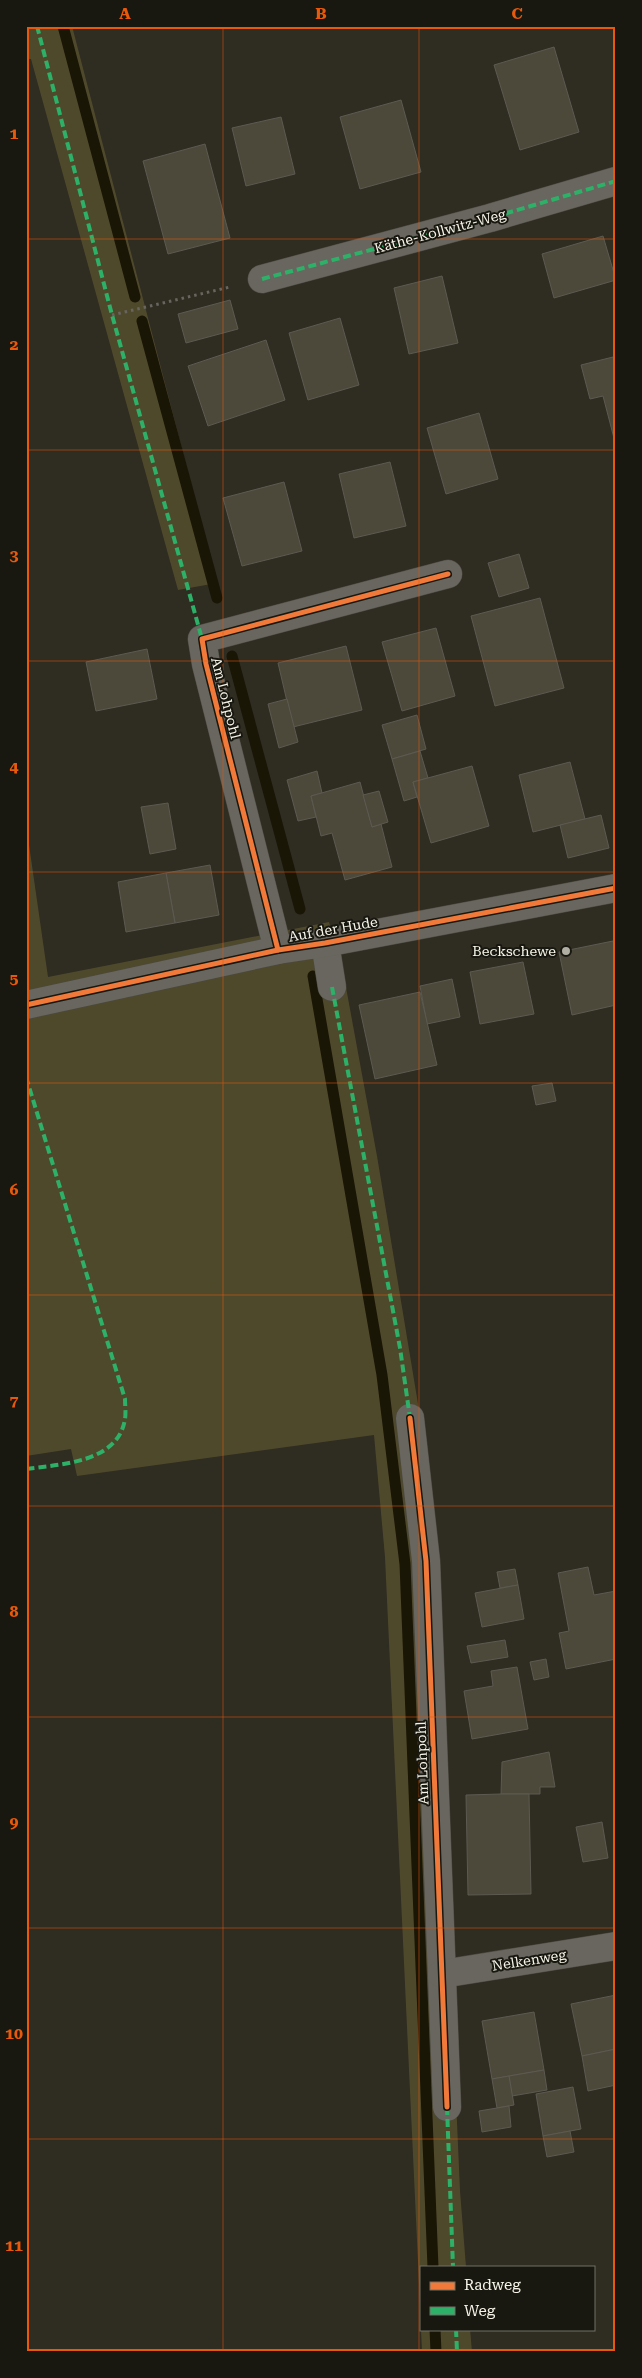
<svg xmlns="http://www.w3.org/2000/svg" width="642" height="2378" font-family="'Roboto Serif',serif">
	<rect width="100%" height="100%" fill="#2f2c22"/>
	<g fill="#4f492c">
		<polygon points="26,26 72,26 217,583 178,590 31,59 26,59"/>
		<polygon points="26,824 48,977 329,922 343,971 377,1156 420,1416 433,1572 460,2191 466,2267 421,2267 421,2326 385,1557 374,1435 77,1476 71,1449 26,1456"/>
		<polygon points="421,2329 470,2329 472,2352 422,2352"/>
	</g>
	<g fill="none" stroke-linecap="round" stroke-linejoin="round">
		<g stroke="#1a1606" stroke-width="11">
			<polyline points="63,26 135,297"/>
			<polyline points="142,321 217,598"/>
			<polyline points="232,656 300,909"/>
			<polyline points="313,976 382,1375 405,1564 433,2267"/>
			<polyline points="435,2329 436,2352"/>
		</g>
	</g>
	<g fill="#4d493a" stroke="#5c5a51">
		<polygon points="554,47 579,132 520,150 494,65"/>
		<polygon points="401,100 421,172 360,189 340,117"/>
		<polygon points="281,117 295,174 246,186 232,128"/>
		<polygon points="205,144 230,238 168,254 143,161"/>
		<polygon points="603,236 616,280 554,298 542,254"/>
		<polygon points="442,276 458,343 409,354 394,288"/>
		<polygon points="230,300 238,329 186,343 178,314"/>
		<polygon points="340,318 359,385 308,400 289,333"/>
		<polygon points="266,340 285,400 208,426 188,366"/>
		<polygon points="613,357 616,367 616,446 603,396 590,399 581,365"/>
		<polygon points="479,413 498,479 446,494 427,428"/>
		<polygon points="390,462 406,526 354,538 339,474"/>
		<polygon points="284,482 302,551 242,566 223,498"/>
		<polygon points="519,554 529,588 499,597 488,563"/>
		<polygon points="540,598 564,688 495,706 471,616"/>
		<polygon points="436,628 455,696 402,711 382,642"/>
		<polygon points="346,646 362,710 293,727 278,663"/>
		<polygon points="147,649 157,699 96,711 86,662"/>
		<polygon points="287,699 298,742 279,748 268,704"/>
		<polygon points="417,715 426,749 392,759 382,725"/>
		<polygon points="420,751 428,778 413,782 417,797 404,801 392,759"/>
		<polygon points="570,762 585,819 533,832 519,775"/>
		<polygon points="472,766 489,826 431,843 413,782"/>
		<polygon points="317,771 322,793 311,796 316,817 298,821 287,780"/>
		<polygon points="360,782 372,827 381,824 392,867 345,880 332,833 321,836 311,796"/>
		<polygon points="379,791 388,822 372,827 363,795"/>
		<polygon points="168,803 176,849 150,854 141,807"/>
		<polygon points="601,815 609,848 568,858 560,825"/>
		<polygon points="210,865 219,915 175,923 166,873"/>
		<polygon points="166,873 175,923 126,932 118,882"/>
		<polygon points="613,941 616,953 616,1005 572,1015 559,952"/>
		<polygon points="523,962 534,1014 480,1024 470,972"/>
		<polygon points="452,979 460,1017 427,1024 420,986"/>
		<polygon points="420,992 437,1065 375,1079 359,1005"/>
		<polygon points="552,1083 556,1101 536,1105 532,1086"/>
		<polygon points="588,1567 594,1595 616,1591 616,1659 566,1669 559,1633 569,1631 558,1573"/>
		<polygon points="515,1569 518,1585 500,1588 497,1572"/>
		<polygon points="518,1585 524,1619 482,1627 475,1593"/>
		<polygon points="505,1640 508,1657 471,1663 467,1646"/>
		<polygon points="546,1659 549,1677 534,1680 530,1662"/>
		<polygon points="517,1667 528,1729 472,1739 464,1691 493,1686 491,1671"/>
		<polygon points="549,1752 555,1787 540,1787 540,1794 501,1794 502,1762"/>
		<polygon points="501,1794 529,1794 531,1894 468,1895 466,1795"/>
		<polygon points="602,1822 608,1858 583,1862 576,1827"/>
		<polygon points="616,1995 616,2049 582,2056 571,2004"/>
		<polygon points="534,2012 544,2070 492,2079 482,2021"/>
		<polygon points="616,2049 616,2085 588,2091 582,2056"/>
		<polygon points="544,2070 547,2090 512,2096 509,2076"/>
		<polygon points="509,2076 514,2105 497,2108 492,2079"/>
		<polygon points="573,2087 581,2129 543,2136 536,2094"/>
		<polygon points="509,2106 511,2127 482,2132 479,2111"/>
		<polygon points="570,2131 574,2152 547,2157 543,2136"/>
	</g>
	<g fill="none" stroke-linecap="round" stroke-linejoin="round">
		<defs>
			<g id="minor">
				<polyline points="262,279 490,218 616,181"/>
				<polyline points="325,943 332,987"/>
				<polyline points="278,950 206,664 202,639 448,574"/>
				<polyline points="26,1005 278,950 325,943 616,888"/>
				<polyline points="410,1418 426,1561 447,2107"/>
				<polyline points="442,1974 616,1946"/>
			</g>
		</defs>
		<use href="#minor" stroke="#4b4940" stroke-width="29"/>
		<polyline stroke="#67655e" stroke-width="3" stroke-dasharray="2.5 4" stroke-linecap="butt" points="112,315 230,287"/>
		<use href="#minor" stroke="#68665e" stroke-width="28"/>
		<g stroke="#2db169" stroke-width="4" stroke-dasharray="8 4" stroke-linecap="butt">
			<polyline points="37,26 112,315 202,639"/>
			<polyline points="262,279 490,218 616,181"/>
			<polyline points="332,987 400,1348 410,1418"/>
			<path d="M26,1077L125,1399C125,1405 126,1413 125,1419C118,1463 61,1464 26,1469"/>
			<polyline points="447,2107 453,2267"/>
			<polyline points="456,2329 457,2352"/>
		</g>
		<defs>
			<g id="cycleway">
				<polyline points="278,950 206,664 202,639 448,574"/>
				<polyline points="26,1005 278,950 325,943 616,888"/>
				<polyline points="410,1418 426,1561 447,2107"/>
			</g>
		</defs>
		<use href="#cycleway" stroke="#191810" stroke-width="8"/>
		<use href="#cycleway" stroke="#f17a3a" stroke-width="5"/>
	</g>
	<path fill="none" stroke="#e8590c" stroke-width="1" stroke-opacity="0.55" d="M223,26V2352M419,26V2352M26,239H616M26,450H616M26,661H616M26,872H616M26,1083H616M26,1295H616M26,1506H616M26,1717H616M26,1928H616M26,2139H616"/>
	<circle fill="#b1afa3" stroke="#191810" stroke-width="2" cx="566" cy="951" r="5"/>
	<g text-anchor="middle" stroke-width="4" stroke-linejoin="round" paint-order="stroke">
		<g font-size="14" fill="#f7f5e9" stroke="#191810">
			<text transform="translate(440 231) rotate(-15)" y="5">Käthe-Kollwitz-Weg</text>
			<text transform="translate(226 698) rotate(76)" y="5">Am Lohpohl</text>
			<text transform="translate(333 929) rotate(-10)" y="5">Auf der Hude</text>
			<text transform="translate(422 1763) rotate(-92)" y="5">Am Lohpohl</text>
			<text transform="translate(529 1960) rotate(-9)" y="5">Nelkenweg</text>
		</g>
		<g font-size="14" fill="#f7f5e9" stroke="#191810" text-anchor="end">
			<text x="556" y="956">Beckschewe</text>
		</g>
	</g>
	<rect width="642" height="2378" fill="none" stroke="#191810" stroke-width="55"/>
	<rect x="420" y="2266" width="175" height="65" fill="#191810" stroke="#727067"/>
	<rect x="430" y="2282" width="25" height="8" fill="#f17a3a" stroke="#727067"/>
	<text x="464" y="2290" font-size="15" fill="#f7f5e9">Radweg</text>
	<rect x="430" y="2307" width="25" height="8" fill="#2db169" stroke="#727067"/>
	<text x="464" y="2316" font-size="15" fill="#f7f5e9">Weg</text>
	<rect x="28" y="28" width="586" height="2322" fill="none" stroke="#e8590c" stroke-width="2"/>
	<g font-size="16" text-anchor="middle" font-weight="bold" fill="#e8590c">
		<text x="125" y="19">A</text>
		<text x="321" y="19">B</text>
		<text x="517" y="19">C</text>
		<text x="14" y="139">1</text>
		<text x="14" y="350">2</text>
		<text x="14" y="561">3</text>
		<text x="14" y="772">4</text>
		<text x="14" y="984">5</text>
		<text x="14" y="1195">6</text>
		<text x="14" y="1406">7</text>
		<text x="14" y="1617">8</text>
		<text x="14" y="1828">9</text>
		<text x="14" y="2039">10</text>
		<text x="14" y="2251">11</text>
	</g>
</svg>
